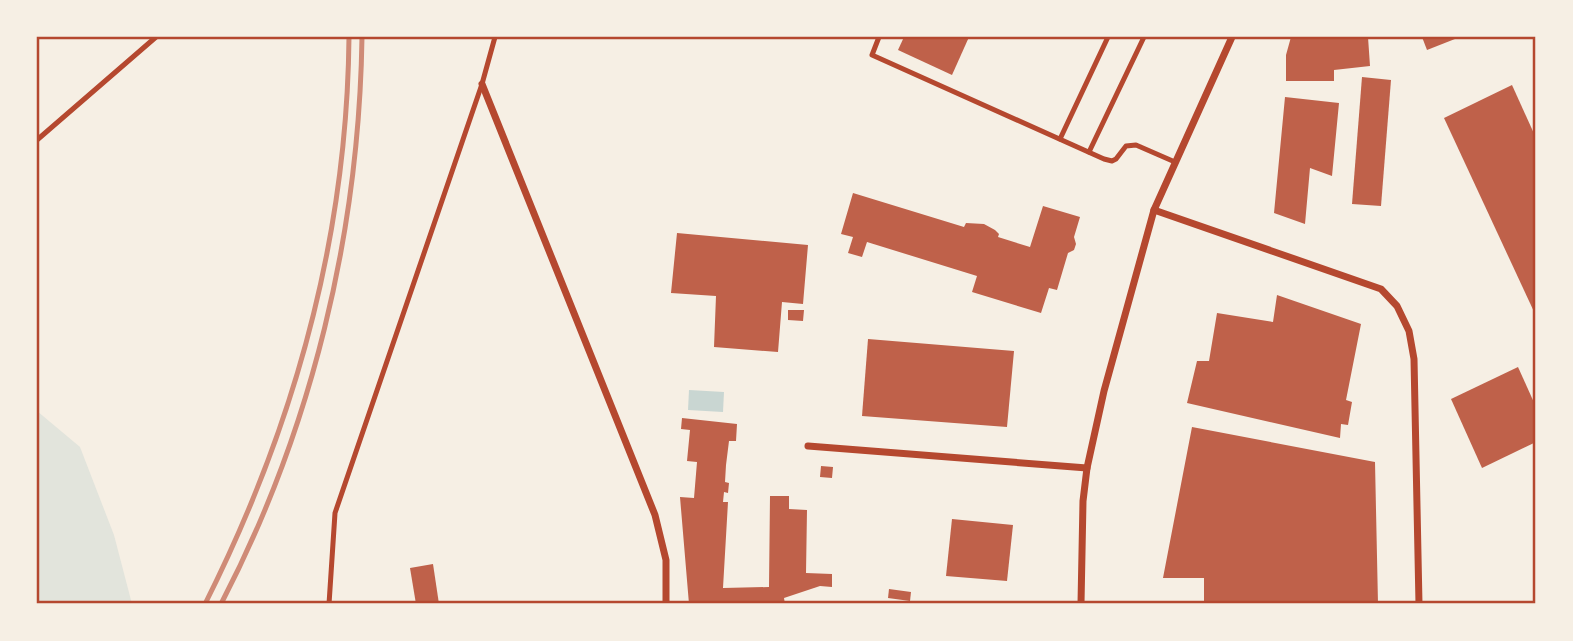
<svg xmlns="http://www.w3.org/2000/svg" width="1573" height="641" font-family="'DM Sans',sans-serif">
	<rect width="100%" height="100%" fill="#f6efe4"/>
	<polygon fill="#e2e4dc" points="37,411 80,447 114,535 132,604 37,604"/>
	<polygon fill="#c9d6d2" points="689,390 724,392 723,412 688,410"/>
	<g fill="#bf614a">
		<polygon points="904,37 969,37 952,75 898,50"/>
		<polygon points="1291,37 1368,37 1370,66 1334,70 1334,81 1286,81 1286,55"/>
		<polygon points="1422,37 1460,37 1427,50"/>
		<polygon points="1362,77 1391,80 1381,206 1352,204"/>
		<polygon points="1512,85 1536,138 1536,316 1444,118"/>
		<polygon points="1285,97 1339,103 1332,176 1310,168 1305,224 1274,213"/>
		<polygon points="853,193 964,227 966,223 984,224 995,230 999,234 998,237 1030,247 1043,206 1080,217 1074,237 1076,244 1074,250 1068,253 1057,290 1049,288 1041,313 972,292 977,276 867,242 862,257 848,253 853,237 841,234"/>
		<polygon points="677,233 808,245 803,304 782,302 778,352 714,347 716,296 671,293"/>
		<polygon points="1277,295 1361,324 1346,400 1352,402 1348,425 1341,424 1340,438 1187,403 1197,361 1209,361 1217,313 1273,322"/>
		<polygon points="788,310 804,310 803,321 788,320"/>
		<polygon points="868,339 1014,351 1007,427 862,416"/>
		<polygon points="1518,367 1536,407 1536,442 1482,468 1451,399"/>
		<polygon points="682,418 737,424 736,441 729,441 726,465 725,482 729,483 728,493 724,492 723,502 728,502 723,588 769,587 770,496 789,496 789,509 807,510 806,573 832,574 832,587 820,586 784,598 785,604 689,604 680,497 694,498 697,462 687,461 690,430 681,429"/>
		<polygon points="1192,427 1375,462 1378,604 1204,604 1204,578 1163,578"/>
		<polygon points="821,466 833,467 832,478 820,477"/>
		<polygon points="952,519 1013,525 1007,581 946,576"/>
		<polygon points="433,564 439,604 416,604 410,568"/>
		<polygon points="889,589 911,592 910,601 888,598"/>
	</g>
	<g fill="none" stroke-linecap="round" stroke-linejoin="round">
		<g stroke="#b5482f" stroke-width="5">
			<polyline points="879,37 872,55 1104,159 1112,161 1116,159 1126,146 1136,145 1175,162"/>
			<polyline points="1060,139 1108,37"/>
			<polyline points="37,140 156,37"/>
			<polyline points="1089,152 1144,37"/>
			<polyline points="329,604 335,513 482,84 495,37"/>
		</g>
		<g stroke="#b5482f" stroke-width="7">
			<polyline points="482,84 655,515 666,560 666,604"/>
			<polyline points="1154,210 1381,289 1397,306 1409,331 1414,359 1419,604"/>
			<polyline points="808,446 1087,468"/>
			<polyline points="1081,604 1083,501 1087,468 1104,391 1154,210 1232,37"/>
		</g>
		<g stroke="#cf8b77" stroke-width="5">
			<path d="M205,604C295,425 347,238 349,37"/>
			<path d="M221,604C312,429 359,233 362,37"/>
		</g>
	</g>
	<rect width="1573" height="641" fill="none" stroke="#f6efe4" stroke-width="77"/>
	<rect x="38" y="38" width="1496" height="564" fill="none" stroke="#b5482f" stroke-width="2.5"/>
</svg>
